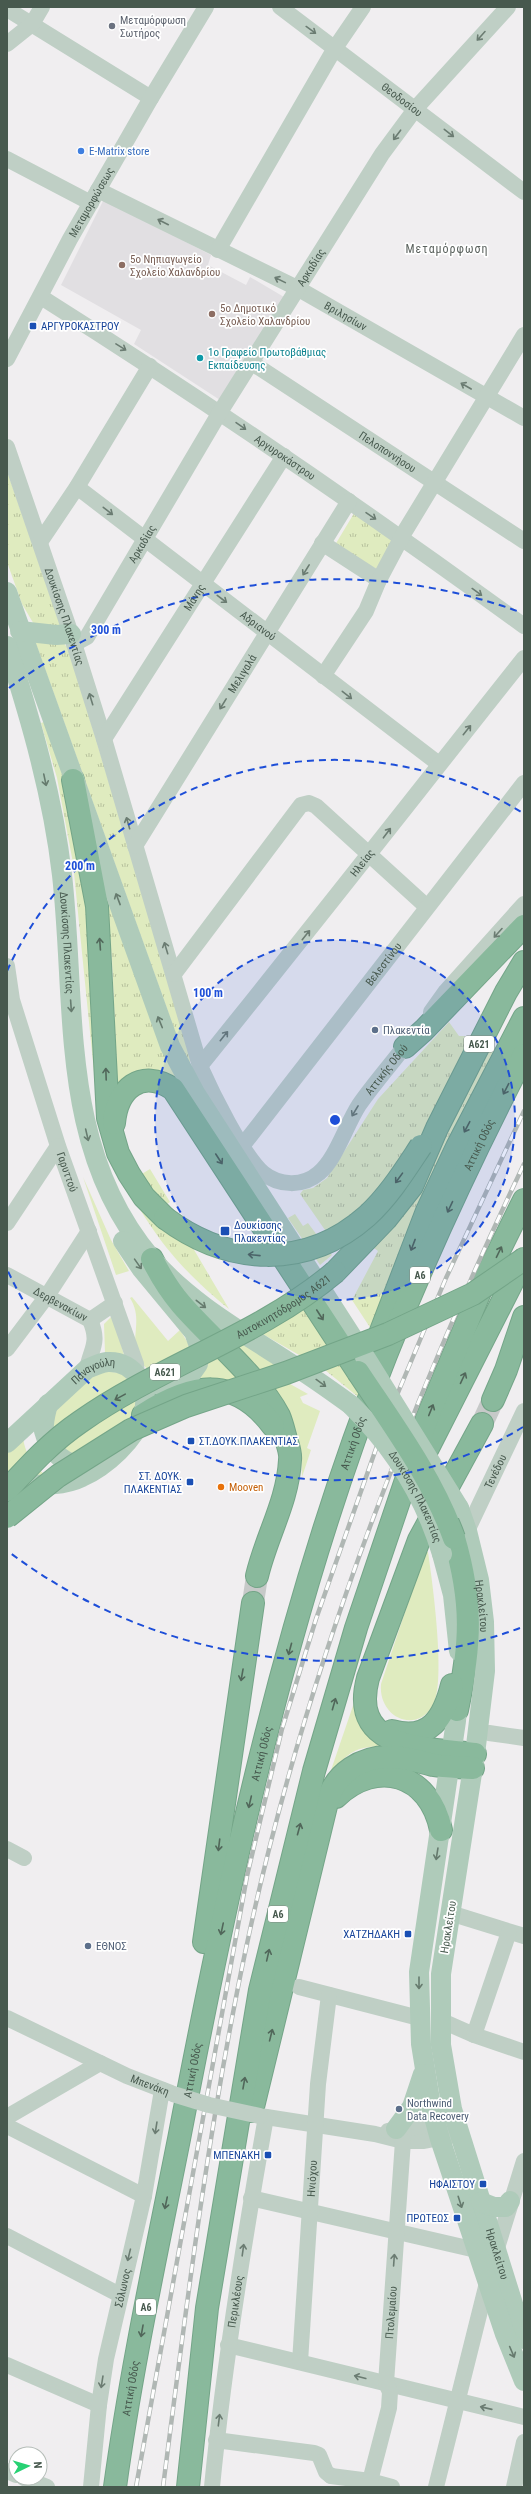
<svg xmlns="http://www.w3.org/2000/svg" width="531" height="2494" font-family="'Roboto Condensed',sans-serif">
	<defs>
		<pattern id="park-tufts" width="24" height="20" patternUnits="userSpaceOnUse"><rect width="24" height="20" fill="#dfebbf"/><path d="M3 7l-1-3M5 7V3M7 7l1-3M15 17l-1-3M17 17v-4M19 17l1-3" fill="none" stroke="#b7c19d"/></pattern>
	</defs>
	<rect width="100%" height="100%" fill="#f0eef0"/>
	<polygon fill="#e1dfe2" points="104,199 211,255 208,265 246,285 250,277 284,297 220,400 134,344 141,330 61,285"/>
	<g fill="#dfebbf">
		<polygon points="83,1177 111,1240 129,1271 116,1275"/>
		<polygon points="295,1214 303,1226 308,1223 332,1255 320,1265 288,1218"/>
		<path d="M132,1297L168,1341L180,1330L188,1343L190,1352L155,1375C118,1349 148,1327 130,1298Z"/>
		<polygon points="113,1315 124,1355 105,1353 104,1324"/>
		<polygon points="215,1324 290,1374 283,1380 308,1394 300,1397 303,1403 320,1411 307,1448 311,1450 302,1477 301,1450 293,1425"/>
		<polygon points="205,1344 266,1404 189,1383"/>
		<polygon points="100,1371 122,1373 139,1393 135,1417 94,1459 60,1451 50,1417 55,1407"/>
		<path d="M23,1434C23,1452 35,1470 51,1478L7,1475V1450Z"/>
		<path d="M425,1552H428L429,1559C433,1587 446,1683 433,1705C416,1735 378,1717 381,1684Z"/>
		<path d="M356,1697L395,1749C362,1743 349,1749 329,1776Z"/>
	</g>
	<g fill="url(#park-tufts)">
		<polygon points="7,471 60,623 60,629 35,626 22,604 7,562"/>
		<polygon points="356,510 397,537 378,570 335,545"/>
		<polygon points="36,640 63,642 69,650 193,1060 189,1062 181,1048 36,644"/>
		<polygon points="47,721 85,846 97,1102 73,863 57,778 41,723"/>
		<polygon points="106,895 181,1085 118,1094 112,961"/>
		<polygon points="449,1022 459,1036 464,1036 495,1053 375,1335 352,1300 378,1251 350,1231 334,1243 300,1194 303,1190 313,1188 327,1178 378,1099"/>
		<path d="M150,1169L170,1202L167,1204L229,1309C180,1269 156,1239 125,1184Z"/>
		<polygon points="308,1301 373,1409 325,1370 254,1329"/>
	</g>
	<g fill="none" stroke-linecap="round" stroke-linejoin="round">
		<g stroke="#c6c9c8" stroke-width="22" stroke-dasharray="22 11" stroke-linecap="butt">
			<polyline points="482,1424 493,1400"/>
			<polyline points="253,1603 257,1576"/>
		</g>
		<defs>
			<g id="highway">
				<polyline points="73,780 97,906 108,1118 118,1153 129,1174 144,1197 165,1218"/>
				<polyline points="405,1047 424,1030 524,926"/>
				<path d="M114,1123C117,1089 141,1068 173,1089L358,1372"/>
				<path d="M152,1259C160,1275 169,1290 181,1304C210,1338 259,1377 279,1416C282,1423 284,1432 286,1439C288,1446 291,1453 290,1460C288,1501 266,1537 257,1576"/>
				<polyline points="335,1272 386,1219 412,1186 437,1128 506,992 524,962"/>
				<polyline points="373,1352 427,1211 457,1147 524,1018"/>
				<polyline points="493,1400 506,1370 524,1317"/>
				<path d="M143,1415C191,1384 234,1374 273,1426"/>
				<polyline points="428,1448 524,1259"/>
				<path d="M454,1538C473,1603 471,1644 457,1710"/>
				<path d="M392,1731C430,1742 444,1717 452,1685"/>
				<path d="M475,1754C424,1748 349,1750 368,1678L419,1540L482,1424"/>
				<path d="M336,1797C377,1758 430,1774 441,1830"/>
				<polyline points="204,1942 253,1603"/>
				<path d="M252,2111L327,1802C335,1773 362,1756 391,1757C406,1757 420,1762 433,1765C446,1767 460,1767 473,1768"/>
				<path id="s24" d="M115,2487C131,2370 156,2255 179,2139C224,1904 274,1666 354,1440C401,1307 460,1179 524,1055"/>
				<polyline points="188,2487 207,2308 260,1990 314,1771 356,1628 427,1418 487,1275 524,1200"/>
			</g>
		</defs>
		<use href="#highway" stroke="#74a588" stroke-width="24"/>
		<g stroke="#bfcfc5" stroke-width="16">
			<path id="s1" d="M280,7L524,192"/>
			<polyline points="7,9 151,98"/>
			<polyline points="7,44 32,24 42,7"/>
			<polyline points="7,159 91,203"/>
			<path id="s2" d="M98,190L297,288L524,418"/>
			<polyline points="218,250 335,48 363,7"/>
			<path id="s3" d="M41,297C206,401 366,511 524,626"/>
			<path id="s4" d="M7,359L70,239L151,98L206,7"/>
			<path id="s5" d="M252,363L524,541"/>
			<path id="s6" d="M7,447L71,634L104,739L200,1066C212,1093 242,1154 263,1173C279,1186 303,1187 319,1173C336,1159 346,1125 359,1105C375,1082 394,1061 411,1038"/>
			<path id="s7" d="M77,487L439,764"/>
			<polyline points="40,542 77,487 150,366"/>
			<polyline points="322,543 379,580"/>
			<path id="s8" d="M74,644L87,637L220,412L382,154L416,108L508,7"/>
			<polyline points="323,676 366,611 379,580 405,531 524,335"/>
			<path id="s9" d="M104,739L284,456"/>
			<path id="s10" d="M135,846L349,501"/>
			<path id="s11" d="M7,966L12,1000L58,1146L136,1364L137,1374"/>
			<polyline points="174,974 301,805 309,803 316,806 427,907"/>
			<polyline points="431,1012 446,991 524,904"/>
			<path id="s12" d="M200,1066C309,931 416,794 524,658"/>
			<path id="s13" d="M243,1145L524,783"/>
			<polyline points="7,1223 58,1146"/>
			<path id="s14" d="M7,1275L90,1320C100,1343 91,1348 87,1369"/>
			<polyline points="90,1320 115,1303"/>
			<polyline points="7,1349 47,1296 89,1231"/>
			<path id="s15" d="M467,1531L524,1411"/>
			<polyline points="489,1733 524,1738"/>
			<polyline points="7,1849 24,1858"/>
			<polyline points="450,1913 524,1936"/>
			<polyline points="299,1987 419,2018"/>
			<path id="s16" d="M7,2018L127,2076L171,2093"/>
			<polyline points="440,2020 474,2035 524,2052"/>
			<polyline points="474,2035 509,1932"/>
			<polyline points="260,2116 375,2134 403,2141 424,2141 450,2136"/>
			<polyline points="7,2117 100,2063"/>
			<polyline points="7,2126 144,2196"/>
			<polyline points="388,2131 448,2122"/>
			<polyline points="251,2198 476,2250"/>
			<polyline points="7,2236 120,2295"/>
			<polyline points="496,2251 524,2161"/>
			<polyline points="228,2345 524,2417"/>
			<path id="s17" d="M300,2362L318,2084L329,1995"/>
			<polyline points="7,2365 99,2405"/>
			<polyline points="216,2440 314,2453 319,2455 326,2472 331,2476"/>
			<polyline points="7,2471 16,2475"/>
			<polyline points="331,2476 370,2481 392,2487"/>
			<polyline points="24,2478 47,2487"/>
			<path id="s18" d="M370,2481L389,2408L390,2392L386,2383L403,2141"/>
			<path id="s19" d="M91,2487L99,2405L106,2359L144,2196L162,2090"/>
			<path id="s20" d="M212,2487C224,2363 244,2240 266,2117"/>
			<polyline points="436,2487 487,2283"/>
			<polyline points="514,2487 524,2442"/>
		</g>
		<g stroke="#afcbba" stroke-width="20">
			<polyline points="7,592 170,1046 195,1093 365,1357"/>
			<polyline points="20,631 56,635 71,634"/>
			<path id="s21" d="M7,646C31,720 53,797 62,875C77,1008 58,1148 151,1258C188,1301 237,1329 285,1360C308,1374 329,1389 351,1405"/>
			<polyline points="123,1241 141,1268 194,1332 199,1346 198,1364 186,1381 168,1387 142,1381"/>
			<path d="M48,1404C46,1412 43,1422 44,1431C49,1452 67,1468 89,1466"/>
			<path id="s22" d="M7,1443L87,1369C94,1366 100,1363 107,1362C136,1360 151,1390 143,1415C135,1440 106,1466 82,1477C60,1488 31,1484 7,1484"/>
			<path id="s23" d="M459,1508L467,1531L479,1580L484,1622L485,1671L475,1754L441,1974V2045L452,2109L524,2339"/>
			<polyline points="442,1554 453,1595 459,1651"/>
			<polyline points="458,1694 456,1721 419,1972 421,2044 431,2106 440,2139 505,2334 524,2381"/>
			<polyline points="396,2129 412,2107 423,2074"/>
			<polyline points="481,2202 494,2207 506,2207 510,2201"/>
		</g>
		<use href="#highway" stroke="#89b99c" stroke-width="22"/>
		<defs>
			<g id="rail">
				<polyline points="136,2487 247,1876 282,1729 316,1619 384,1426 446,1278 524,1111"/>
				<path d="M163,2487C186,2309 208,2129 245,1953C302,1681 405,1414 524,1164"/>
			</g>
		</defs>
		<use href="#rail" stroke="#b0b7b4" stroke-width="4.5"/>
		<use href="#rail" stroke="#fff" stroke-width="3" stroke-dasharray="9" stroke-linecap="butt"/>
		<defs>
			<g id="highway-bridge">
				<path d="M165,1218C228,1265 306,1270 367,1216C389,1196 405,1170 421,1146"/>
				<path d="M358,1372C393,1425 432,1477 454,1538"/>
				<path id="s26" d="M7,1490C30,1465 52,1441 80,1422C161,1365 259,1336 335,1272"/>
				<polyline points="7,1517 58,1476 131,1430 186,1406 286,1373 388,1334 473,1294 524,1259"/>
			</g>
		</defs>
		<use href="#highway-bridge" stroke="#74a588" stroke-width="24" stroke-linecap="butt"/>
		<polyline stroke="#bfcfc5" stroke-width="16" points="173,2094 209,2105 260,2116"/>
		<g stroke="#afcbba" stroke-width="20">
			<polyline points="365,1357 459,1508"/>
			<path id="s25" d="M351,1405C394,1447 425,1497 442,1554"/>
		</g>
		<use href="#highway-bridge" stroke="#89b99c" stroke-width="22"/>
	</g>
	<defs><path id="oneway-shaft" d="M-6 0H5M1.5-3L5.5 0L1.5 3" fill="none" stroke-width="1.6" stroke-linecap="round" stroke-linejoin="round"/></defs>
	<g stroke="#6b7c72">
		<use href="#oneway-shaft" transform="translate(311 30) rotate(36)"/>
		<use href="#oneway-shaft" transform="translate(481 36) rotate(132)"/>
		<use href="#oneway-shaft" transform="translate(449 133) rotate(38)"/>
		<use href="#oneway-shaft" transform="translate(397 135) rotate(127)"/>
		<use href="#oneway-shaft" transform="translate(163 222) rotate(-153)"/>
		<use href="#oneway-shaft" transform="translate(280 280) rotate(-154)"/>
		<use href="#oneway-shaft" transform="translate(121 347) rotate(32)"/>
		<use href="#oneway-shaft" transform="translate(466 386) rotate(-150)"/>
		<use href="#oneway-shaft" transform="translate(241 426) rotate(35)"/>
		<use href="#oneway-shaft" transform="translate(108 511) rotate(38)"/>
		<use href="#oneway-shaft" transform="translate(371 516) rotate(34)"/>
		<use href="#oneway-shaft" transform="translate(306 570) rotate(122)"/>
		<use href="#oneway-shaft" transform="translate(477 592) rotate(36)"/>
		<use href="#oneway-shaft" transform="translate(222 599) rotate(37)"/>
		<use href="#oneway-shaft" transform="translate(347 695) rotate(38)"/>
		<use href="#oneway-shaft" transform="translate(91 699) rotate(-107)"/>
		<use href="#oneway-shaft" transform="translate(223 704) rotate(122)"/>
		<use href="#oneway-shaft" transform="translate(467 730) rotate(-51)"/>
		<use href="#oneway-shaft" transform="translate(128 823) rotate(-106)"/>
		<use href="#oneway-shaft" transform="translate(387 833) rotate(-53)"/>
		<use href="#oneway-shaft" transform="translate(498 933) rotate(132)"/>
		<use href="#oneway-shaft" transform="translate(306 935) rotate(-51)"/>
		<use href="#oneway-shaft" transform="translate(166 948) rotate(-107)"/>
		<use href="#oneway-shaft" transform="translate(224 1036) rotate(-51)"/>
		<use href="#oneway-shaft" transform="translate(355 1111) rotate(121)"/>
		<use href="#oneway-shaft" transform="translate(156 2128) rotate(99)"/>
		<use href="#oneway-shaft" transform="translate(243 2250) rotate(-82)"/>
		<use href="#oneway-shaft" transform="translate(129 2255) rotate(104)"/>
		<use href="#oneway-shaft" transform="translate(394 2260) rotate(-86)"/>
		<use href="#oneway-shaft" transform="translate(360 2377) rotate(-166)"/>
		<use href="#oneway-shaft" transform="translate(102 2382) rotate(99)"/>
		<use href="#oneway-shaft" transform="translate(486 2408) rotate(-167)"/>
		<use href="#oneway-shaft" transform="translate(219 2420) rotate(-83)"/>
	</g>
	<g stroke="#667b6e">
		<use href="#oneway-shaft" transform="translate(45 780) rotate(78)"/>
		<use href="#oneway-shaft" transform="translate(118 899) rotate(-111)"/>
		<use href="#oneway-shaft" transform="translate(71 1006) rotate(86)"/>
		<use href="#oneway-shaft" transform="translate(160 1022) rotate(-112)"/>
		<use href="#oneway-shaft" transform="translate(87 1135) rotate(77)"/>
		<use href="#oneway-shaft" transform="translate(138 1264) rotate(55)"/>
		<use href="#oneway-shaft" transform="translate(201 1304) rotate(38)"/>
		<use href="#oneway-shaft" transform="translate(321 1383) rotate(36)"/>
		<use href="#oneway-shaft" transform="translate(437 1854) rotate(99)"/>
		<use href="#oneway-shaft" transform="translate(419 1983) rotate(90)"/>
		<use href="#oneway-shaft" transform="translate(460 2202) rotate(72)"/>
		<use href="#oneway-shaft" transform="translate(512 2352) rotate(67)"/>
	</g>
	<g stroke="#51675a">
		<use href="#oneway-shaft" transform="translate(100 944) rotate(-94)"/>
		<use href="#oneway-shaft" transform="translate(106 1074) rotate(-92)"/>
		<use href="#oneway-shaft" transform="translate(506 1089) rotate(117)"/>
		<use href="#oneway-shaft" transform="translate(467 1127) rotate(118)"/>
		<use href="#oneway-shaft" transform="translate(219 1159) rotate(57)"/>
		<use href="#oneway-shaft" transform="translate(399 1178) rotate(126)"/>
		<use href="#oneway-shaft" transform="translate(450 1207) rotate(115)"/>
		<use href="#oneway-shaft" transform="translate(413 1245) rotate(111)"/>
		<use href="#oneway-shaft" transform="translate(499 1252) rotate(-64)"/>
		<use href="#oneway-shaft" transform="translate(254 1255) rotate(-174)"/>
		<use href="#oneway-shaft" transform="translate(320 1315) rotate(57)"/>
		<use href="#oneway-shaft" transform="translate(463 1378) rotate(-65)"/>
		<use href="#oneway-shaft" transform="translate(120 1397) rotate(151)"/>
		<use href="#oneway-shaft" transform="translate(431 1410) rotate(-68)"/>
		<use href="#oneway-shaft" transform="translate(290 1649) rotate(105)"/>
		<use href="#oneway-shaft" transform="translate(242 1675) rotate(100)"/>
		<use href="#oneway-shaft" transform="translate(334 1704) rotate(-74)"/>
		<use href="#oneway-shaft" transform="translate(250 1802) rotate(103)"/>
		<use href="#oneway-shaft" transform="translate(299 1829) rotate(-75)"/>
		<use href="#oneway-shaft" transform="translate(219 1845) rotate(97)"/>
		<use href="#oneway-shaft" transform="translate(222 1929) rotate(102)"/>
		<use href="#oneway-shaft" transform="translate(268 1955) rotate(-77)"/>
		<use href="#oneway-shaft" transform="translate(271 2035) rotate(-76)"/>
		<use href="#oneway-shaft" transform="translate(244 2083) rotate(-80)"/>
		<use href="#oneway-shaft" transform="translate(166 2203) rotate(102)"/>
		<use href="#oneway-shaft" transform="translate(142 2331) rotate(100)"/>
	</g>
	<circle cx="335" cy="1120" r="180" fill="#1d4ed8" fill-opacity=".12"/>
	<g fill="none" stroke="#1d4ed8" stroke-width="2" stroke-dasharray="7 5">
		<circle cx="335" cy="1120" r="180"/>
		<path d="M523 1427A360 360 0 0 1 7 1269M7 971A360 360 0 0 1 523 813"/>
		<path d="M520 1628A541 541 0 0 1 9 1552M9 688A541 541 0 0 1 520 612"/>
	</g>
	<circle fill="#6b7280" stroke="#fff" stroke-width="1.5" cx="112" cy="26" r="4"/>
	<circle fill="#3f7fe0" stroke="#fff" stroke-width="1.5" cx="81" cy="151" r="4"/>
	<g fill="#8d6e63" stroke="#fff" stroke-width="1.5">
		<circle cx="122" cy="265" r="4"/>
		<circle cx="212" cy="314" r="4"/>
	</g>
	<g fill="#1a4fb4" stroke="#fff" stroke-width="1.5">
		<rect x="29" y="322" width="8" height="8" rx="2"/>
		<rect x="220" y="1226" width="10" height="10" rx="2"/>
		<rect x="187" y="1437" width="8" height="8" rx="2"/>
		<rect x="186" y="1478" width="8" height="8" rx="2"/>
		<rect x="404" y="1930" width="8" height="8" rx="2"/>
		<rect x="264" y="2151" width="8" height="8" rx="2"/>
		<rect x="479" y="2180" width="8" height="8" rx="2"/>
		<rect x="453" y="2214" width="8" height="8" rx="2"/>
	</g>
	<circle fill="#0f9aa8" stroke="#fff" stroke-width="1.5" cx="200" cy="358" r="4"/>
	<g fill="#5c6f8a" stroke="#fff" stroke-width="1.5">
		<circle cx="375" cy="1030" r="4"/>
		<circle cx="88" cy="1946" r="4"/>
		<circle cx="399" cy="2109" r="4"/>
	</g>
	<circle fill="#e8710a" stroke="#fff" stroke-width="1.5" cx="221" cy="1487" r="4"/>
	<g text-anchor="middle" stroke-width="3.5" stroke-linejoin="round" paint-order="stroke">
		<g fill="#fff" stroke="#7e8b83" stroke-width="1">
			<rect x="464" y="1036" width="30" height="16" rx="3"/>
			<rect x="410" y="1267" width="20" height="16" rx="3"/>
			<rect x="150" y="1364" width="30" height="16" rx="3"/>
			<rect x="268" y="1906" width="20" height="16" rx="3"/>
			<rect x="136" y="2299" width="20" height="16" rx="3"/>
		</g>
		<g font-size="10" font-weight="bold" fill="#47594e">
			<text x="479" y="1048">Α621</text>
			<text x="420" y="1279">Α6</text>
			<text x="165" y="1376">Α621</text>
			<text x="278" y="1918">Α6</text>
			<text x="146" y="2311">Α6</text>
		</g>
		<g font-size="11" fill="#5b616d" stroke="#fff" text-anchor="start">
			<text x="120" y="24">Μεταμόρφωση<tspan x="120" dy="13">Σωτήρος</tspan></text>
		</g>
		<g font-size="11" fill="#47594e" stroke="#fff">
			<text dy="4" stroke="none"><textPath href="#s1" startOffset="153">Θεοδοσίου</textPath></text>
			<text dy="4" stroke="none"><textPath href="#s4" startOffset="178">Μεταμορφώσεως</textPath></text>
			<text dy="4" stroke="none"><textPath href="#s8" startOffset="447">Αρκαδίας</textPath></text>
			<text dy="4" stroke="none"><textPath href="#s2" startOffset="278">Βριλησίων</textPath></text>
			<text dy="4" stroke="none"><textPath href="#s5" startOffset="162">Πελοποννήσου</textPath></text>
			<text dy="4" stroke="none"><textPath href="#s3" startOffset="292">Αργυροκάστρου</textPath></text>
			<text dy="4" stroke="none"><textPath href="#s8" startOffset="123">Αρκαδίας</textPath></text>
			<text dy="4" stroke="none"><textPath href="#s9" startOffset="168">Μάνης</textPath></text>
			<text dy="4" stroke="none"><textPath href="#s6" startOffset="179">Δουκίσσης Πλακεντίας</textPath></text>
			<text dy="4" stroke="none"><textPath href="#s7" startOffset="228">Αδριανού</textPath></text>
			<text dy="4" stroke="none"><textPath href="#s10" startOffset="203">Μελιγαλά</textPath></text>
			<text dy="4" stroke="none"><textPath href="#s12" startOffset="260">Ηλείας</textPath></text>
			<text dy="4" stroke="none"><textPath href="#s21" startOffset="304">Δουκίσσης Πλακεντίας</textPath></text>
			<text dy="4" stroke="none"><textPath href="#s13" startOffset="229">Βελεστίνου</textPath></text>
			<text dy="4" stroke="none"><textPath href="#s6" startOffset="958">Αττικής Οδού</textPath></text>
			<text dy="4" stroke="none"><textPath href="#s24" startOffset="1396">Αττική Οδός</textPath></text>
			<text dy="4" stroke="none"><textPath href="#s11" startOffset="215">Γαρυττού</textPath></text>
			<text dy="4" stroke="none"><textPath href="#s14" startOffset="61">Δερβενακίων</textPath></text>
			<text dy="4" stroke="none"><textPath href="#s26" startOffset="334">Αυτοκινητόδρομος Α621</textPath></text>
			<text dy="4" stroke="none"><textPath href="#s22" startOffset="114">Παναγούλη</textPath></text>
			<text dy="4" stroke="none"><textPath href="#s24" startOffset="1072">Αττική Οδός</textPath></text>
			<text dy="4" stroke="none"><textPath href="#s15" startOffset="66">Τενέδου</textPath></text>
			<text dy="4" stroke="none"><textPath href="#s25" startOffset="113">Δουκίσσης Πλακεντίας</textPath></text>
			<text dy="4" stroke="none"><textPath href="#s23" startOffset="101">Ηρακλείτου</textPath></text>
			<text dy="4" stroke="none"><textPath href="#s24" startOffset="748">Αττική Οδός</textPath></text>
			<text transform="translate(448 1927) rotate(-81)" y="4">Ηρακλείτου</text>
			<text dy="4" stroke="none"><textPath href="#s24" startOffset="424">Αττική Οδός</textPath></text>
			<text dy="4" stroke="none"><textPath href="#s16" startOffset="158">Μπενάκη</textPath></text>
			<text dy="4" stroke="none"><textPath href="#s17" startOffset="184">Ηνιόχου</textPath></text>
			<text dy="4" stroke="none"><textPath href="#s23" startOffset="760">Ηρακλείτου</textPath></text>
			<text dy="4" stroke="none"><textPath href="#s19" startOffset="202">Σόλωνος</textPath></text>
			<text dy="4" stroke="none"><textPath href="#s20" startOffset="187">Περικλέους</textPath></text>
			<text dy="4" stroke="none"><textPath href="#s18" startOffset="172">Πτολεμαίου</textPath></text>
			<text dy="4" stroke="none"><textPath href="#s24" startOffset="100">Αττική Οδός</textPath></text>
		</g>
		<g font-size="11" fill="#366cbe" stroke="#fff" text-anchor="start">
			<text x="89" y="155">E-Matrix store</text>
		</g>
		<g font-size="11" fill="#785e54" stroke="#fff" text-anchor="start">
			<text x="130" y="263">5ο Νηπιαγωγείο<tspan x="130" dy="13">Σχολείο Χαλανδρίου</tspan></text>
			<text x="220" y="312">5ο Δημοτικό<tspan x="220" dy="13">Σχολείο Χαλανδρίου</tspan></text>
		</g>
		<g font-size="11" fill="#164399" stroke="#fff" text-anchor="end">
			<text x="41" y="330" text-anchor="start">ΑΡΓΥΡΟΚΑΣΤΡΟΥ</text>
			<text x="234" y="1229" text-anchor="start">Δουκίσσης<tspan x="234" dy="13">Πλακεντίας</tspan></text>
			<text x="199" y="1445" text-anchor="start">ΣΤ.ΔΟΥΚ.ΠΛΑΚΕΝΤΙΑΣ</text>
			<text x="182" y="1480">ΣΤ. ΔΟΥΚ.<tspan x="182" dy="13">ΠΛΑΚΕΝΤΙΑΣ</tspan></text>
			<text x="400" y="1938">ΧΑΤΖΗΔΑΚΗ</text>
			<text x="260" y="2159">ΜΠΕΝΑΚΗ</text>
			<text x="475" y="2188">ΗΦΑΙΣΤΟΥ</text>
			<text x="449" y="2222">ΠΡΩΤΕΩΣ</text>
		</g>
		<g font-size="11" fill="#0d838f" stroke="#fff" text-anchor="start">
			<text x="208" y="356">1ο Γραφείο Πρωτοβάθμιας<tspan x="208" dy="13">Εκπαίδευσης</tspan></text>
		</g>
		<g font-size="11" fill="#4e5e75" stroke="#fff" text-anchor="start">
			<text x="383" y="1034">Πλακεντία</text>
			<text x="96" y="1950">ΕΘΝΟΣ</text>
			<text x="407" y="2107">Northwind<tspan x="407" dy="13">Data Recovery</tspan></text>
		</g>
		<g font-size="11" fill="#c56008" stroke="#fff" text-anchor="start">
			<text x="229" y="1491">Mooven</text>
		</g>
		<g font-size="12" letter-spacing="1" fill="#5b625e" stroke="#fff">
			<text x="447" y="253">Μεταμόρφωση</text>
		</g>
	</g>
	<circle cx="335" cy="1120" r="6" fill="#1d4ed8" stroke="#fff" stroke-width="2"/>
	<g font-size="12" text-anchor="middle" font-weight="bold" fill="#1d4ed8" stroke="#fff" stroke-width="3.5" stroke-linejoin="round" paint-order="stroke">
		<text x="106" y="634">300 m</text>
		<text x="80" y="870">200 m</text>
		<text x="208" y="997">100 m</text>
	</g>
	<rect width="531" height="2494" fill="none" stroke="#47594e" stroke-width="16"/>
	<g transform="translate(28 2466) rotate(85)"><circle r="19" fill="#ffffff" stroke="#b5bdb8"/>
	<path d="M0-3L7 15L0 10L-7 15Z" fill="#27d173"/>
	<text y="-6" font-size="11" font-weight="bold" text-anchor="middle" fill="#47594e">N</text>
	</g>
</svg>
